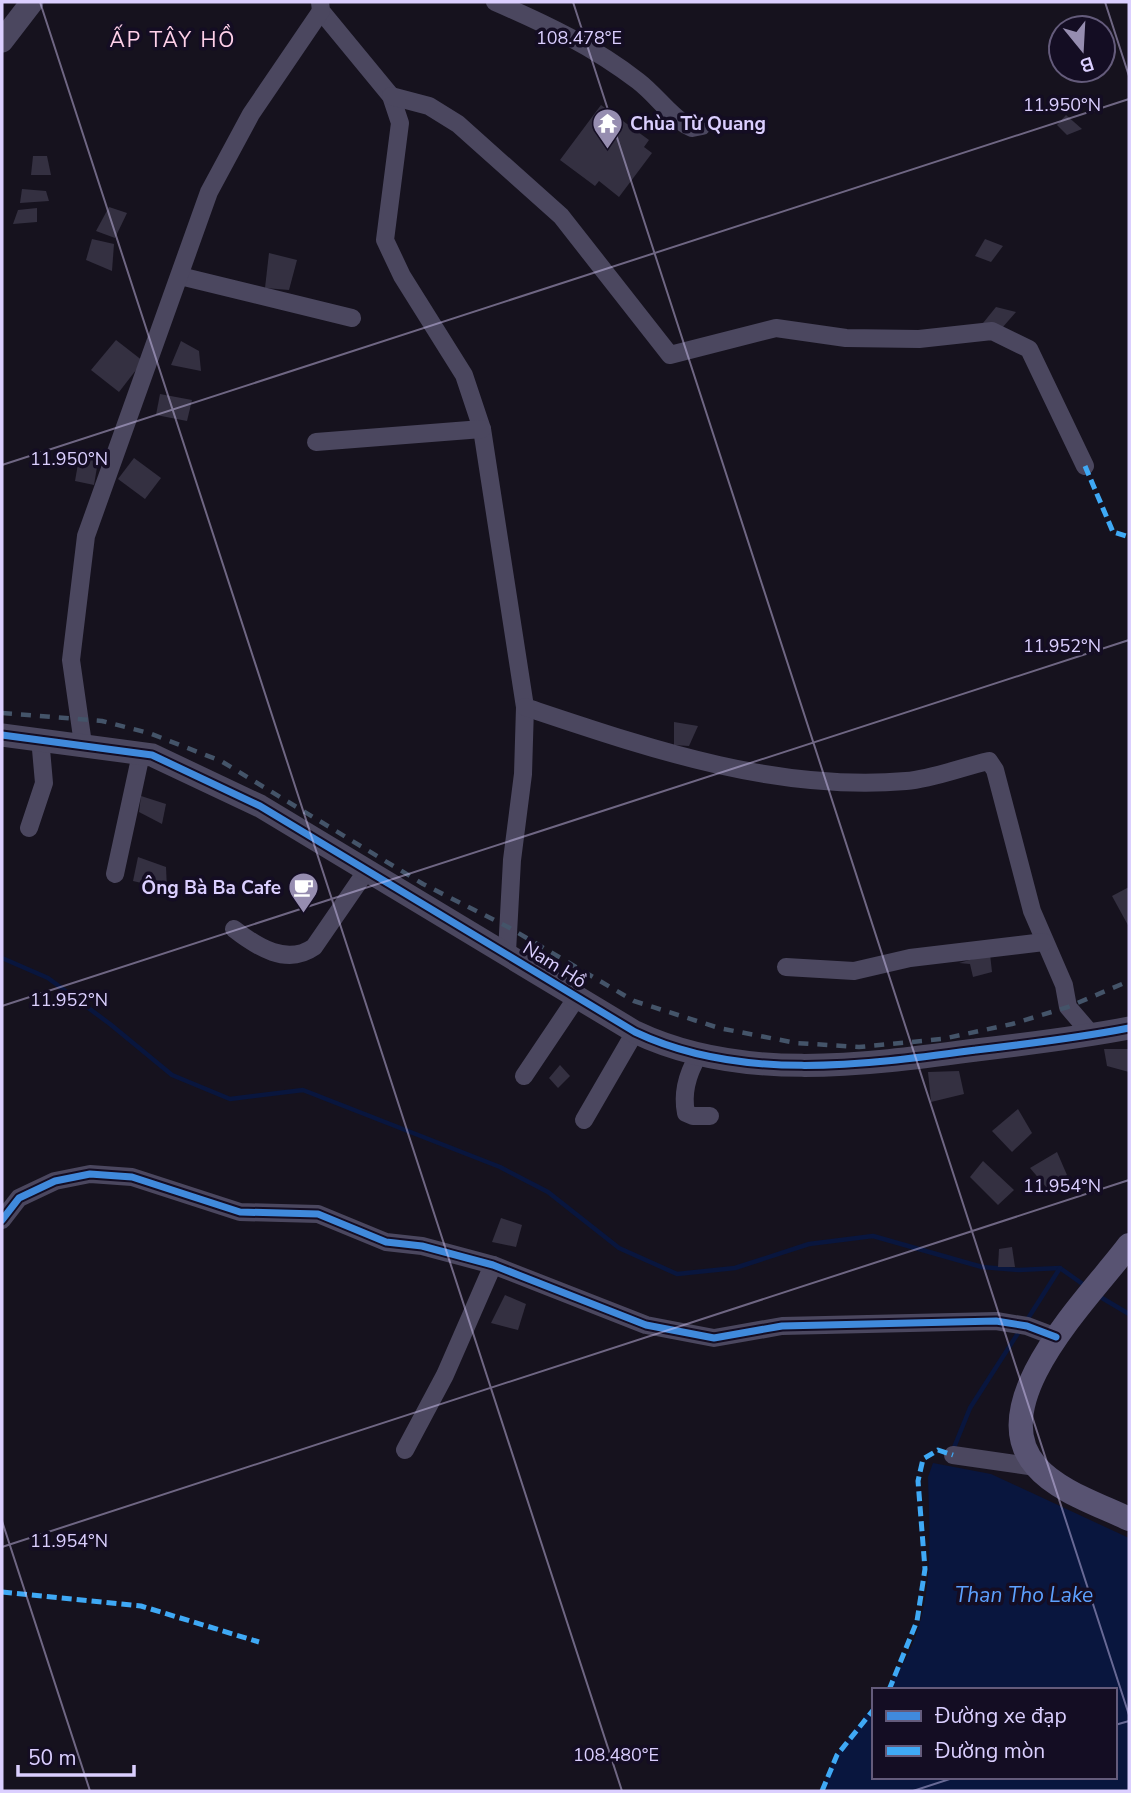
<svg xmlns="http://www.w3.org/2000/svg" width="1131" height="1793" font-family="'Nunito Sans',sans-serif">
	<rect width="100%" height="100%" fill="#16121e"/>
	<path fill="#09163e" d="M933,1463L991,1474L1129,1538V1791H822L835,1757L874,1704V1777H1115V1690H885C937,1627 930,1552 928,1477Z"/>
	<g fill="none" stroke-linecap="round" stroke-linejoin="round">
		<g stroke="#09163e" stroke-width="4.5">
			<polyline points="2,958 48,978 110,1024 172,1075 230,1099 303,1090 500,1167 548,1192 619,1248 677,1274 735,1268 809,1244 873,1236 982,1267 1019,1270 1060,1268 1084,1285"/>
			<polyline points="1097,1295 1129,1314"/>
			<polyline points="1027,1320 1060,1268"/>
			<polyline points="953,1450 970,1408 1020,1330"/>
		</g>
	</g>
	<g fill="#343041">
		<polygon points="601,105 649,140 644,147 652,153 619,197 599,181 595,186 560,160"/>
		<polygon points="1066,115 1082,129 1067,135 1057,125"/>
		<polygon points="33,156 47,156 51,175 31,175"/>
		<polygon points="22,189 46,191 49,201 20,203"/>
		<polygon points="109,207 127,213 115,238 96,231"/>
		<polygon points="37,208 37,222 13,224 18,210"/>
		<polygon points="92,239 114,244 112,271 86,260"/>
		<polygon points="985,239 1003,246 991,262 975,256"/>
		<polygon points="269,253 297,260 289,290 265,288"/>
		<polygon points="996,307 1016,312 1002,328 979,328"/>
		<polygon points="116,340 143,361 119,392 91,370"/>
		<polygon points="181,341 199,351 201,371 171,365"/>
		<polygon points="160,394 192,400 187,421 156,415"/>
		<polygon points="79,458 98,461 94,485 75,481"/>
		<polygon points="134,458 161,478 145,499 118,479"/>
		<polygon points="674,722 698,726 689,746 674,745"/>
		<polygon points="141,796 166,804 162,824 139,812"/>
		<polygon points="138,857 166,867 167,889 133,881"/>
		<polygon points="1129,887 1129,927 1112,896"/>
		<polygon points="990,954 992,972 973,977 970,964 959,963"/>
		<polygon points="1104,1049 1129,1049 1129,1072 1107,1066"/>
		<polygon points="560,1065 570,1076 558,1088 549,1078"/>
		<polygon points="959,1071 964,1094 931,1102 928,1072"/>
		<polygon points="1018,1109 1032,1133 1012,1152 992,1131"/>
		<polygon points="1057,1152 1067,1175 1047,1188 1030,1168"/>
		<polygon points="983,1161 1014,1190 998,1205 970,1177"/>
		<polygon points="501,1218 522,1225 516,1247 492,1242"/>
		<polygon points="1012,1247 1015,1267 998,1267 999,1249"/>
		<polygon points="505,1295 526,1304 518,1330 491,1323"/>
	</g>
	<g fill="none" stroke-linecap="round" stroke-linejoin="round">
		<g stroke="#4b475f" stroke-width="18">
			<polyline points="320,2 321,11 391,96 400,123 385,240 402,276 464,375 482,429 525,707 523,774 512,860 507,952"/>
			<path d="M495,2C546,24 594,47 638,81C655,94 668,113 686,125L692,128L702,126"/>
			<polyline points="391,96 429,106 458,124 561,216 670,355 776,328 846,338 919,339 992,331 1029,349 1085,466"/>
			<polyline points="180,276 352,318"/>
			<polyline points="316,442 482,429"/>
			<path d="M525,707C648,748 774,792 906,781C933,779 962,767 989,761L995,770L1032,911L1064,985L1068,1007L1092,1035"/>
			<polyline points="83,744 71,660 86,536 209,192 251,114 321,11"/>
			<polyline points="29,828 44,783 40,738"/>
			<polyline points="115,874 141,754"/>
			<path d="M234,929C257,947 287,966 314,947L367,870"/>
			<polyline points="786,967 854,971 910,958 1044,942"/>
			<path d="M698,1056C688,1073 682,1093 686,1113L693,1116H710"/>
			<polyline points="524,1076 577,997"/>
			<polyline points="584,1120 635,1032"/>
			<polyline points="2,1220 19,1198 55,1181 90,1174 132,1177 240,1212 318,1214 386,1242 422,1246 493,1265 646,1325 714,1338 782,1326 996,1321 1027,1326 1056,1337"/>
			<polyline points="405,1450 445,1375 493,1265"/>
			<polyline points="953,1455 1036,1467"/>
		</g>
		<g stroke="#4b475f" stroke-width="23">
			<polyline points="2,41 32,2"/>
			<path d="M2,735L152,755L260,806L635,1032C740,1082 864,1065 976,1050C1027,1044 1078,1038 1129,1028"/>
		</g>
		<path stroke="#585372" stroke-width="24" d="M1129,1245C1092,1295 980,1403 1036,1466C1057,1491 1100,1505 1129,1519"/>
		<polyline stroke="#445469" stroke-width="4.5" stroke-dasharray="10 9" stroke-linecap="butt" points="2,713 102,721 149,733 221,761 423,884 508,927 634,1001 719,1028 796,1043 859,1047 942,1039 1012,1024 1068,1007 1129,981"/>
		<g stroke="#3fa9f5" stroke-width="5" stroke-dasharray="10 5" stroke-linecap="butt">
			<polyline points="1085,466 1113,532 1129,537"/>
			<polyline points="2,1592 141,1606 259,1642"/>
			<polyline points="889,1690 917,1621 925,1569 918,1481 923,1459 938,1450 953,1455"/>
			<polyline points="822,1791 837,1755 874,1709"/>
		</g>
		<defs>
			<g id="cycleway">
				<path d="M2,735L152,755L260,806L635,1032C740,1082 864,1065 976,1050C1027,1044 1078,1038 1129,1028"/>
				<polyline points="2,1220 19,1198 55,1181 90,1174 132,1177 240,1212 318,1214 386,1242 422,1246 493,1265 646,1325 714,1338 782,1326 996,1321 1027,1326 1056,1337"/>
			</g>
		</defs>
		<use href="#cycleway" stroke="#140d23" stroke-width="11"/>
		<use href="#cycleway" stroke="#408adc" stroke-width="7"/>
	</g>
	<path fill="none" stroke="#dbcfff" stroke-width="2" stroke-opacity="0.45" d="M40,2L622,1791M573,2L1129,1715M1105,2L1129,76M2,465L1129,99M2,1006L1129,640M2,1521L90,1791M2,1547L1129,1180M1115,1725L1129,1721M913,1791L956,1777"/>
	<defs>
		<symbol id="temple-pin" viewBox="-11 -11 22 30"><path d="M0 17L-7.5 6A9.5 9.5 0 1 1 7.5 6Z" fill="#968db0" stroke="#140d23"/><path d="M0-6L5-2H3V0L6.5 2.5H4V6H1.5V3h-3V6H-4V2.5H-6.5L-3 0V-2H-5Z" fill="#fff"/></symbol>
		<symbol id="cafe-pin" viewBox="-11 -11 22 30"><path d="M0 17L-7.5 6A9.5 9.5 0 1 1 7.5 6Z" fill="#968db0" stroke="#140d23"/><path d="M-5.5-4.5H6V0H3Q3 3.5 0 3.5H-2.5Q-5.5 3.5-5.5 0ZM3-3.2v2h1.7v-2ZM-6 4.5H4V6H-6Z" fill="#fff"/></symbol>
	</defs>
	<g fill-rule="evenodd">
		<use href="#temple-pin" x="590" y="106" width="35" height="47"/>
		<use href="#cafe-pin" x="286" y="870" width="35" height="47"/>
	</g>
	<g text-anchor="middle" stroke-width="7" stroke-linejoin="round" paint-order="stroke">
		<g font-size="19" font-weight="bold" fill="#dbcfff" stroke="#140d23" text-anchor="start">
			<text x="630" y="130">Chùa Từ Quang</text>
			<text x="281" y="894" text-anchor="end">Ông Bà Ba Cafe</text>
		</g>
		<g font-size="19" fill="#dbcfff" stroke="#140d23">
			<text transform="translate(555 964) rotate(32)" y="7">Nam Hồ</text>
		</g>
		<g font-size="21" letter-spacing="2" fill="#ffd1e9" stroke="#140d23">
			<text x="173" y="47">ẤP TÂY HỒ</text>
		</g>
		<g font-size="21" font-style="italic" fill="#5da1ff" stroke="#140d23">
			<text x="1024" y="1602">Than Tho Lake</text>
		</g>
	</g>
	<g font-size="18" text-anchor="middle" fill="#dbcfff" stroke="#140d23" stroke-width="7" stroke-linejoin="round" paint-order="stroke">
		<text x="579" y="44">108.478°E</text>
		<text x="1062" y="111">11.950°N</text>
		<text x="69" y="465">11.950°N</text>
		<text x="1062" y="652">11.952°N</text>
		<text x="69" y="1006">11.952°N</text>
		<text x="1062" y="1192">11.954°N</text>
		<text x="69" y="1547">11.954°N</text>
		<text x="616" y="1761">108.480°E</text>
	</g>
	<rect width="1131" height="1793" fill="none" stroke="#dbcfff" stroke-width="7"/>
	<rect x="872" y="1688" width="245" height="91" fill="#140d23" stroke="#645b7b" stroke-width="2"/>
	<rect x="886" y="1711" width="35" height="10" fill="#408adc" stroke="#645b7b" stroke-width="2"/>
	<text x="935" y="1723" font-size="21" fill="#dbcfff">Đường xe đạp</text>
	<rect x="886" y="1746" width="35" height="10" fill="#3fa9f5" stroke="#645b7b" stroke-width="2"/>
	<text x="935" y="1758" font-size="21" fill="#dbcfff">Đường mòn</text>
	<g transform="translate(1082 49) rotate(162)"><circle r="33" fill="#140d23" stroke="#645b7b" stroke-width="2"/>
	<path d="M0-5L12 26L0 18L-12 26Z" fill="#968db0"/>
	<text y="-10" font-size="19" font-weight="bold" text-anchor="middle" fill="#dbcfff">B</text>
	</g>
	<path d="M18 1765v10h116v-10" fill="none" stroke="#dbcfff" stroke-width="3.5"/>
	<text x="28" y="1765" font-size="21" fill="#dbcfff" stroke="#140d23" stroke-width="5" paint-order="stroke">50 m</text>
</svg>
